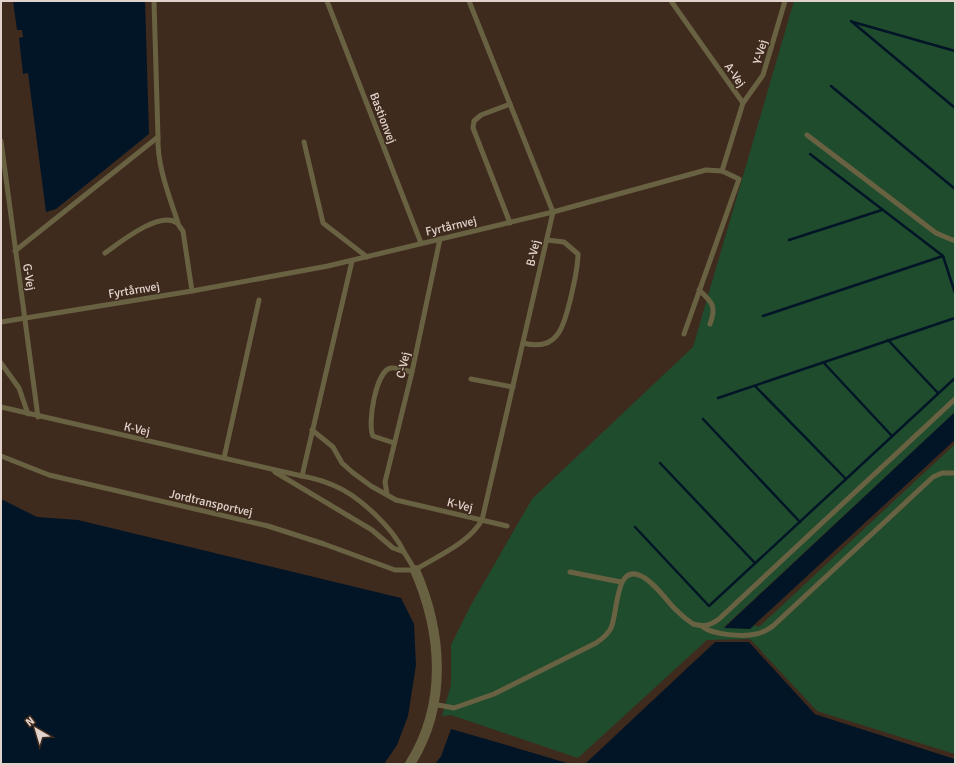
<svg xmlns="http://www.w3.org/2000/svg" width="956" height="765" font-family="Signika,sans-serif">
	<rect width="100%" height="100%" fill="#3f2a1e"/>
	<polygon fill="#204c2e" points="794,1 955,1 955,412 724,627 750,629 754,625 759,627 955,444 955,754 817,711 750,639 707,640 578,758 451,715 442,716 451,685 451,645 471,605 532,499 693,347"/>
	<g fill="#011526">
		<polygon points="13,1 145,1 149,134 56,209 46,212 28,73 23,74 19,38 23,37 22,30 17,30"/>
		<polygon points="955,412 955,440 750,629 724,628"/>
		<polygon points="1,499 37,517 78,520 401,598 414,624 416,665 408,716 397,745 384,764 1,764"/>
		<polygon points="715,642 749,642 815,714 955,759 955,764 585,764"/>
		<polygon points="451,728 570,764 435,764 441,756"/>
	</g>
	<g fill="#3f2a1e">
		<polygon points="955,440 955,443 756,626 754,625"/>
		<polygon points="715,640 750,641 816,713 955,757 955,759 815,714 749,642 715,642 583,764"/>
		<polygon points="451,726 571,762 572,764 451,729 441,756 435,764 433,764"/>
	</g>
	<g fill="none" stroke-linecap="round" stroke-linejoin="round">
		<g stroke="#011526" stroke-width="2.5">
			<polyline points="851,21 955,108"/>
			<polyline points="853,22 955,51"/>
			<polyline points="831,86 955,189"/>
			<polyline points="810,154 943,256 955,293"/>
			<polyline points="789,240 882,210"/>
			<polyline points="763,316 943,256"/>
			<polyline points="888,340 938,393"/>
			<polyline points="823,362 892,436"/>
			<polyline points="755,386 846,479"/>
			<polyline points="718,398 955,318"/>
			<polyline points="703,419 800,522"/>
			<polyline points="660,463 755,563"/>
			<polyline points="635,527 709,606 955,378"/>
		</g>
		<g stroke="#696242" stroke-width="5">
			<polyline points="327,1 421,243"/>
			<polyline points="671,1 743,103 722,171"/>
			<polyline points="743,103 763,75 785,1"/>
			<polyline points="807,135 936,233 955,241"/>
			<path d="M158,137C157,166 169,195 178,223"/>
			<polyline points="1,141 38,417"/>
			<polyline points="304,142 323,223 367,257"/>
			<polyline points="510,223 473,128 474,121 481,115 510,104"/>
			<polyline points="15,251 158,137 154,1"/>
			<path d="M105,253C119,243 160,210 177,223C179,225 181,229 183,231L192,291"/>
			<path d="M352,261L302,476C313,478 324,481 335,486C359,496 393,528 404,552"/>
			<path d="M699,290C712,302 717,306 710,324"/>
			<polyline points="1,322 192,291 328,266 553,212 706,170 722,171 739,179 684,334"/>
			<path d="M523,343C535,346 549,346 557,335C567,324 578,268 578,254L564,242L547,240"/>
			<polyline points="1,363 19,388 28,414"/>
			<polyline points="471,379 513,387"/>
			<polyline points="1,407 302,476"/>
			<polyline points="312,430 333,447 342,463 352,472 371,486 396,500 507,526"/>
			<path d="M394,443L373,436C367,424 376,370 391,368C397,367 406,371 412,372"/>
			<polyline points="1,456 49,475 268,526 324,544 395,570 415,570"/>
			<polyline points="224,458 259,300"/>
			<polyline points="275,472 372,530 393,548 404,552 415,570"/>
			<polyline points="387,494 385,482 412,372 440,239"/>
			<path d="M415,570C437,556 468,544 482,520L553,212L469,1"/>
			<polyline points="570,572 621,582"/>
			<path d="M703,627C713,635 744,637 756,634C763,633 768,629 773,626L933,477L942,473H955"/>
			<path d="M433,704L454,708L494,694L596,643C602,639 608,634 611,628C618,613 615,563 641,576C653,581 667,601 676,610C681,615 687,620 693,624C704,627 709,626 719,619L955,399"/>
		</g>
		<path stroke="#696242" stroke-width="10" d="M410,764C448,704 442,632 415,570"/>
	</g>
	<g text-anchor="middle" stroke-width="3" stroke-linejoin="round" paint-order="stroke">
		<g font-size="12" fill="#e1d3cb" stroke="#3f2a1e">
			<text transform="translate(760 52) rotate(-74)" y="4">Y-Vej</text>
			<text transform="translate(735 75) rotate(55)" y="4">A-Vej</text>
			<text transform="translate(383 118) rotate(69)" y="4">Bastionvej</text>
			<text transform="translate(451 226) rotate(-13)" y="4">Fyrtårnvej</text>
			<text transform="translate(533 253) rotate(-77)" y="4">B-Vej</text>
			<text transform="translate(29 277) rotate(81)" y="4">G-Vej</text>
			<text transform="translate(134 290) rotate(-9)" y="4">Fyrtårnvej</text>
			<text transform="translate(403 365) rotate(-77)" y="4">C-Vej</text>
			<text transform="translate(137 429) rotate(13)" y="4">K-Vej</text>
			<text transform="translate(211 503) rotate(13)" y="4">Jordtransportvej</text>
			<text transform="translate(460 505) rotate(14)" y="4">K-Vej</text>
		</g>
	</g>
	<rect width="956" height="765" fill="none" stroke="#e1d3cb" stroke-width="4"/>
	<g transform="translate(36 729) rotate(322)" stroke="#3f2a1e" stroke-width="3" paint-order="stroke">
	<path d="M0-3L7 15L0 10L-7 15Z" fill="#e1d3cb"/>
	<text y="-6" font-size="11" font-weight="bold" text-anchor="middle" fill="#e1d3cb">N</text>
	</g>
</svg>
